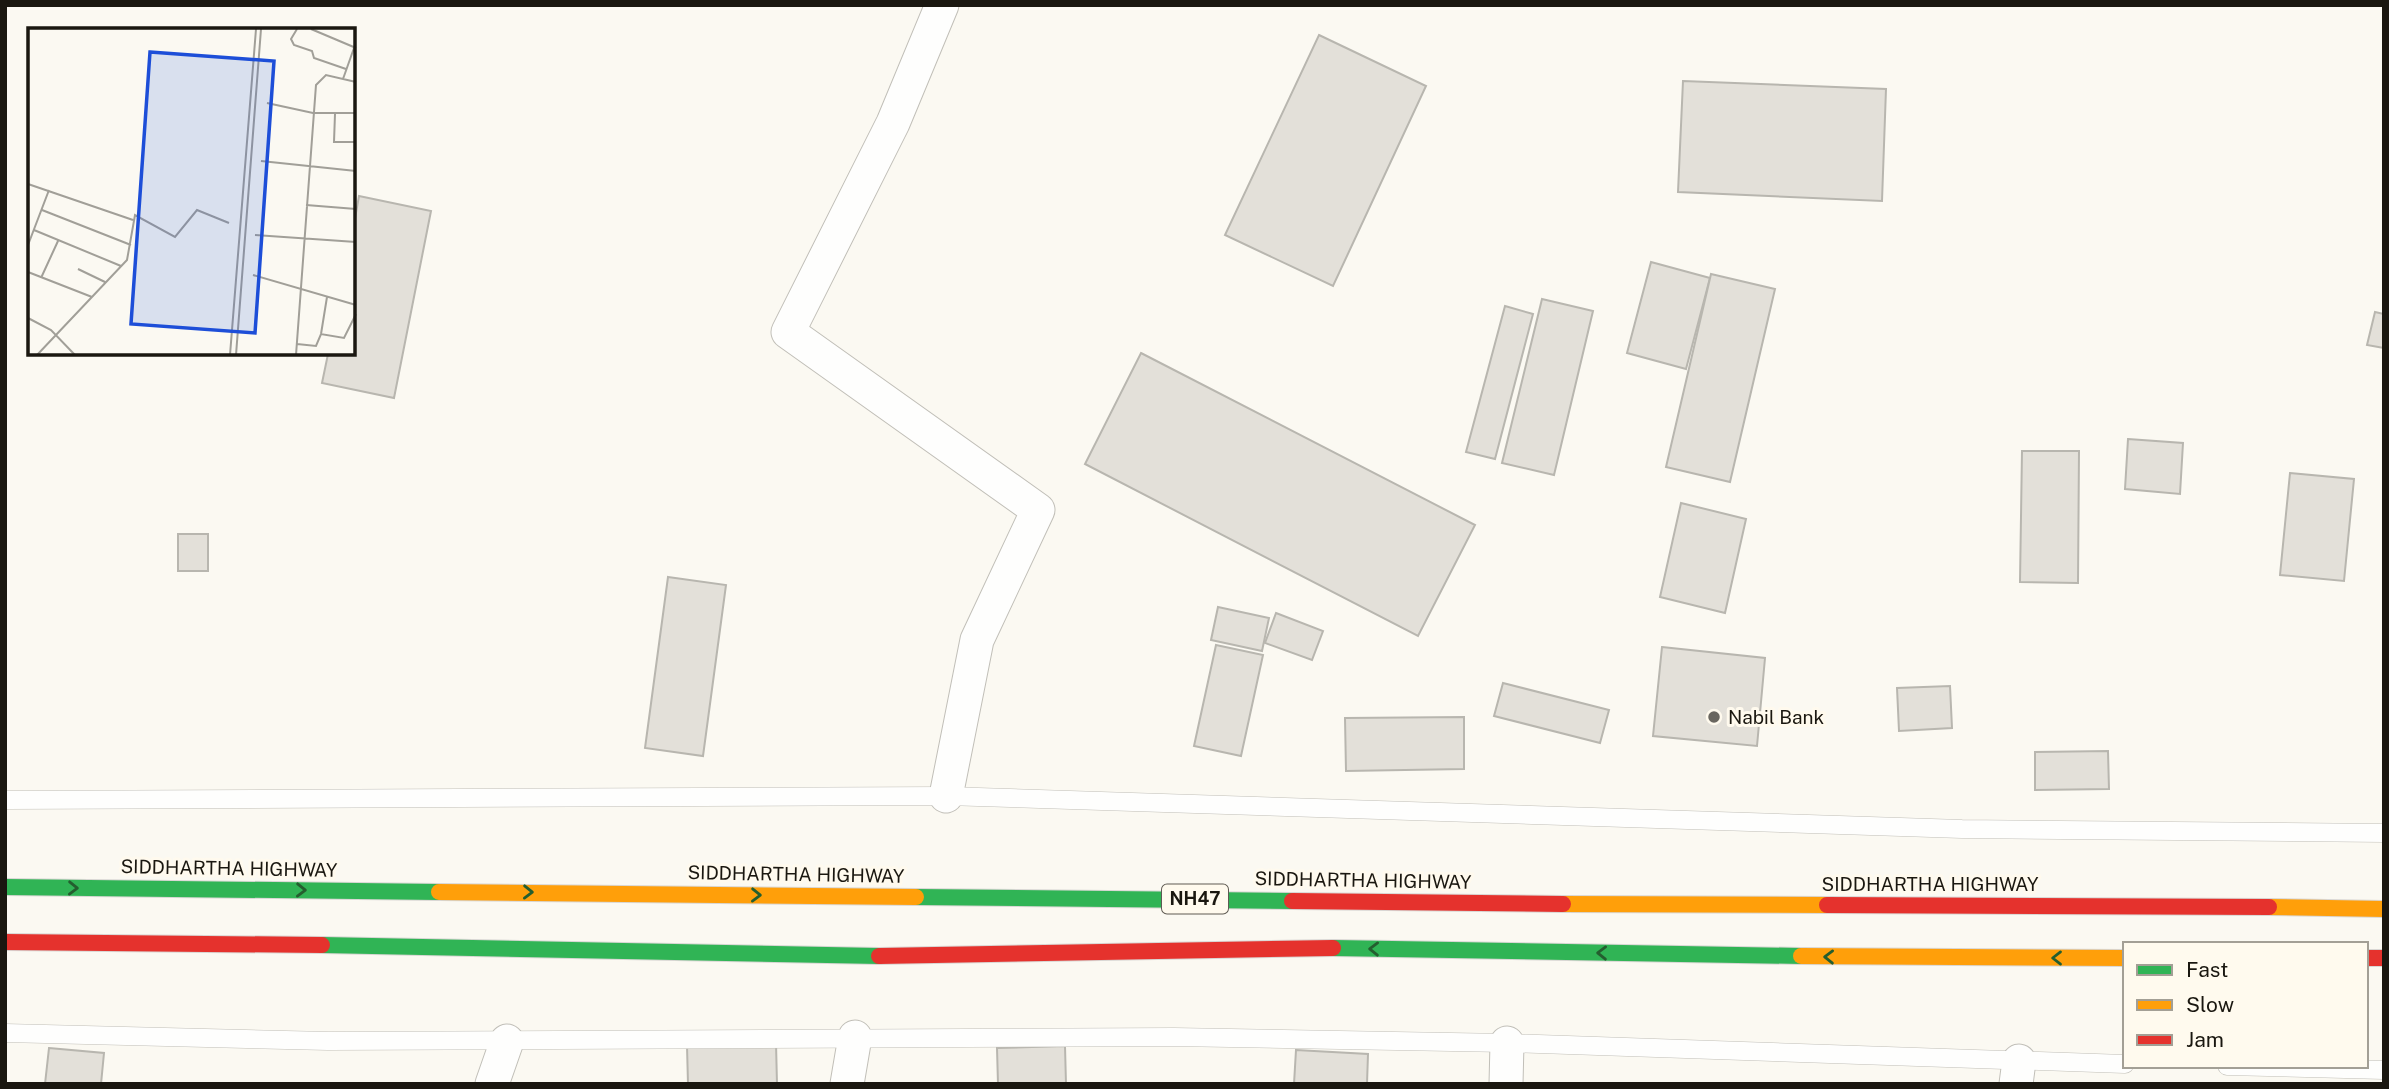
<svg xmlns="http://www.w3.org/2000/svg" width="2389" height="1089" font-family="'Public Sans',sans-serif">
	<rect width="100%" height="100%" fill="#fbf9f2"/>
	<g fill="#e3e0d9" stroke="#b8b6af" stroke-width="2">
		<polygon points="1319,35 1426,86 1333,286 1225,235"/>
		<polygon points="1683,81 1886,89 1882,201 1678,192"/>
		<polygon points="359,196 431,211 394,398 322,383 328,354 354,354 354,224"/>
		<polygon points="1651,262 1710,278 1686,369 1627,353"/>
		<polygon points="1711,274 1775,289 1730,482 1666,467"/>
		<polygon points="1542,299 1593,311 1554,475 1502,463"/>
		<polygon points="1505,306 1533,314 1495,459 1466,452"/>
		<polygon points="2375,312 2384,314 2384,348 2367,345"/>
		<polygon points="1141,353 1475,525 1418,636 1085,464"/>
		<polygon points="2128,439 2183,443 2180,494 2125,489"/>
		<polygon points="2022,451 2079,451 2078,583 2020,582"/>
		<polygon points="2290,473 2354,479 2344,581 2280,575"/>
		<polygon points="1681,503 1746,519 1725,613 1660,597"/>
		<rect x="178" y="534" width="30" height="37"/>
		<polygon points="668,577 726,585 703,756 645,748"/>
		<polygon points="1218,607 1269,618 1262,651 1211,640"/>
		<polygon points="1276,613 1323,631 1312,660 1265,643"/>
		<polygon points="1216,645 1263,655 1241,756 1194,746"/>
		<polygon points="1662,647 1765,658 1757,746 1653,736"/>
		<polygon points="1503,683 1609,710 1600,743 1494,716"/>
		<polygon points="1950,686 1952,728 1899,731 1897,688"/>
		<polygon points="1464,717 1464,769 1346,771 1345,718"/>
		<polygon points="2108,751 2109,789 2035,790 2035,752"/>
		<polygon points="776,1043 777,1084 688,1084 687,1046"/>
		<polygon points="1065,1046 1066,1084 998,1084 997,1048"/>
		<polygon points="49,1048 104,1053 101,1084 45,1084"/>
		<polygon points="1296,1050 1368,1054 1367,1084 1294,1084"/>
	</g>
	<g fill="none" stroke-linecap="round" stroke-linejoin="round">
		<defs>
			<g id="lane">
				<polyline points="5,800 946,796 1962,829 2384,833"/>
				<polyline points="5,1033 328,1041 1174,1037 1507,1043 2125,1064"/>
				<polyline points="2227,1066 2384,1070"/>
			</g>
			<g id="street">
				<polyline points="942,5 893,123 788,332 1038,510 977,640 946,796"/>
				<polyline points="492,1084 507,1041"/>
				<polyline points="847,1084 855,1037"/>
				<polyline points="1506,1084 1507,1043"/>
				<polyline points="2016,1084 2019,1061"/>
			</g>
			<g id="fast">
				<polyline points="5,887 439,892"/>
				<polyline points="916,897 1292,901"/>
				<polyline points="322,945 879,956"/>
				<polyline points="1333,948 1801,956"/>
			</g>
			<g id="slow">
				<polyline points="439,892 916,897"/>
				<polyline points="1563,904 1827,905"/>
				<polyline points="2269,907 2384,909"/>
				<polyline points="1801,956 2125,958"/>
			</g>
			<g id="jam">
				<polyline points="1292,901 1563,904"/>
				<polyline points="1827,905 2269,907"/>
				<polyline points="5,942 322,945"/>
				<polyline points="879,956 1333,948"/>
				<polyline points="2366,958 2384,958"/>
			</g>
		</defs>
		<use href="#lane" stroke="#c1bfb8" stroke-width="19"/>
		<use href="#street" stroke="#c1bfb8" stroke-width="35"/>
		<use href="#fast" stroke="#d9d7d4" stroke-width="18"/>
		<use href="#slow" stroke="#d9d7d4" stroke-width="18"/>
		<use href="#jam" stroke="#d9d7d4" stroke-width="18"/>
		<use href="#lane" stroke="#fefefd" stroke-width="18"/>
		<use href="#street" stroke="#fefefd" stroke-width="33"/>
		<use href="#fast" stroke="#30b455" stroke-width="16"/>
		<use href="#slow" stroke="#ff9f0a" stroke-width="16"/>
		<use href="#jam" stroke="#e5322d" stroke-width="16"/>
	</g>
	<defs><path id="oneway-chevron" d="M-2-3.5L2.5 0L-2 3.5" fill="none" stroke-width="1.6" stroke-linecap="round" stroke-linejoin="round" transform="scale(1.75)"/></defs>
	<g stroke="#245e2f">
		<use href="#oneway-chevron" transform="translate(73 888) rotate(1)"/>
		<use href="#oneway-chevron" transform="translate(301 890) rotate(1)"/>
		<use href="#oneway-chevron" transform="translate(528 892) rotate(1)"/>
		<use href="#oneway-chevron" transform="translate(756 895) rotate(1)"/>
		<use href="#oneway-chevron" transform="translate(1374 949) rotate(-179)"/>
		<use href="#oneway-chevron" transform="translate(1602 953) rotate(-179)"/>
		<use href="#oneway-chevron" transform="translate(1829 957) rotate(-179)"/>
		<use href="#oneway-chevron" transform="translate(2057 958) rotate(-180)"/>
	</g>
	<circle fill="#69665f" stroke="#fffaee" stroke-width="2.5" cx="1714" cy="717" r="7"/>
	<g text-anchor="middle" stroke-width="6" stroke-linejoin="round" paint-order="stroke">
		<rect fill="#fffaee" stroke="#5f5b53" stroke-width="2" x="1162" y="884.5" width="66" height="29" rx="5"/>
		<g font-size="18" font-weight="bold" fill="#1a1710">
			<text x="1195" y="905">NH47</text>
		</g>
		<g font-size="19" fill="#1a1710" stroke="#fffaee" text-anchor="start">
			<text x="1728" y="724">Nabil Bank</text>
		</g>
		<g font-size="19" fill="#1a1710" stroke="#fffaee">
			<text transform="translate(229 868) rotate(1)" y="7">SIDDHARTHA HIGHWAY</text>
			<text transform="translate(796 874) rotate(1)" y="7">SIDDHARTHA HIGHWAY</text>
			<text transform="translate(1363 880) rotate(1)" y="7">SIDDHARTHA HIGHWAY</text>
			<text x="1930" y="891">SIDDHARTHA HIGHWAY</text>
		</g>
	</g>
	<g transform="translate(28 28)">
		<rect width="327" height="327" fill="#fbf9f2"/>
		<path fill="none" stroke="#a19f98" stroke-width="2" d="M269,1L263,11L266,17L284,23L286,30L318,41M283,1L328,20M315,51L326,20M239,75L285,85H328M307,86L306,114H328M233,133L328,143M0,156L105,192M278,177L328,181M14,182L103,217M6,202L93,238M227,207L328,214M0,217L21,162M50,241L77,254M0,244L64,269M225,247L328,277M13,250L30,213M0,290L23,302L47,327M293,306L299,269M269,316L288,318L293,306L316,310L328,286M9,327L99,232L107,187L147,209L169,182L201,195M202,327L228,1M208,327L233,1M268,327L288,57L298,47L328,54"/>
		<path fill="#1d4ed8" fill-opacity="0.15" stroke="#1d4ed8" stroke-width="3.5" d="M122,24L246,33L227,305L103,296Z"/>
		<rect width="327" height="327" fill="none" stroke="#1a1710" stroke-width="3.5"/>
	</g>
	<rect width="2389" height="1089" fill="none" stroke="#1a1710" stroke-width="14"/>
	<rect x="2123" y="942" width="245" height="126" fill="#fffaee" stroke="#a39f95" stroke-width="2"/>
	<rect x="2137" y="965" width="35" height="10" fill="#30b455" stroke="#a39f95" stroke-width="2"/>
	<text x="2186" y="977" font-size="21" fill="#1a1710">Fast</text>
	<rect x="2137" y="1000" width="35" height="10" fill="#ff9f0a" stroke="#a39f95" stroke-width="2"/>
	<text x="2186" y="1012" font-size="21" fill="#1a1710">Slow</text>
	<rect x="2137" y="1035" width="35" height="10" fill="#e5322d" stroke="#a39f95" stroke-width="2"/>
	<text x="2186" y="1047" font-size="21" fill="#1a1710">Jam</text>
</svg>
